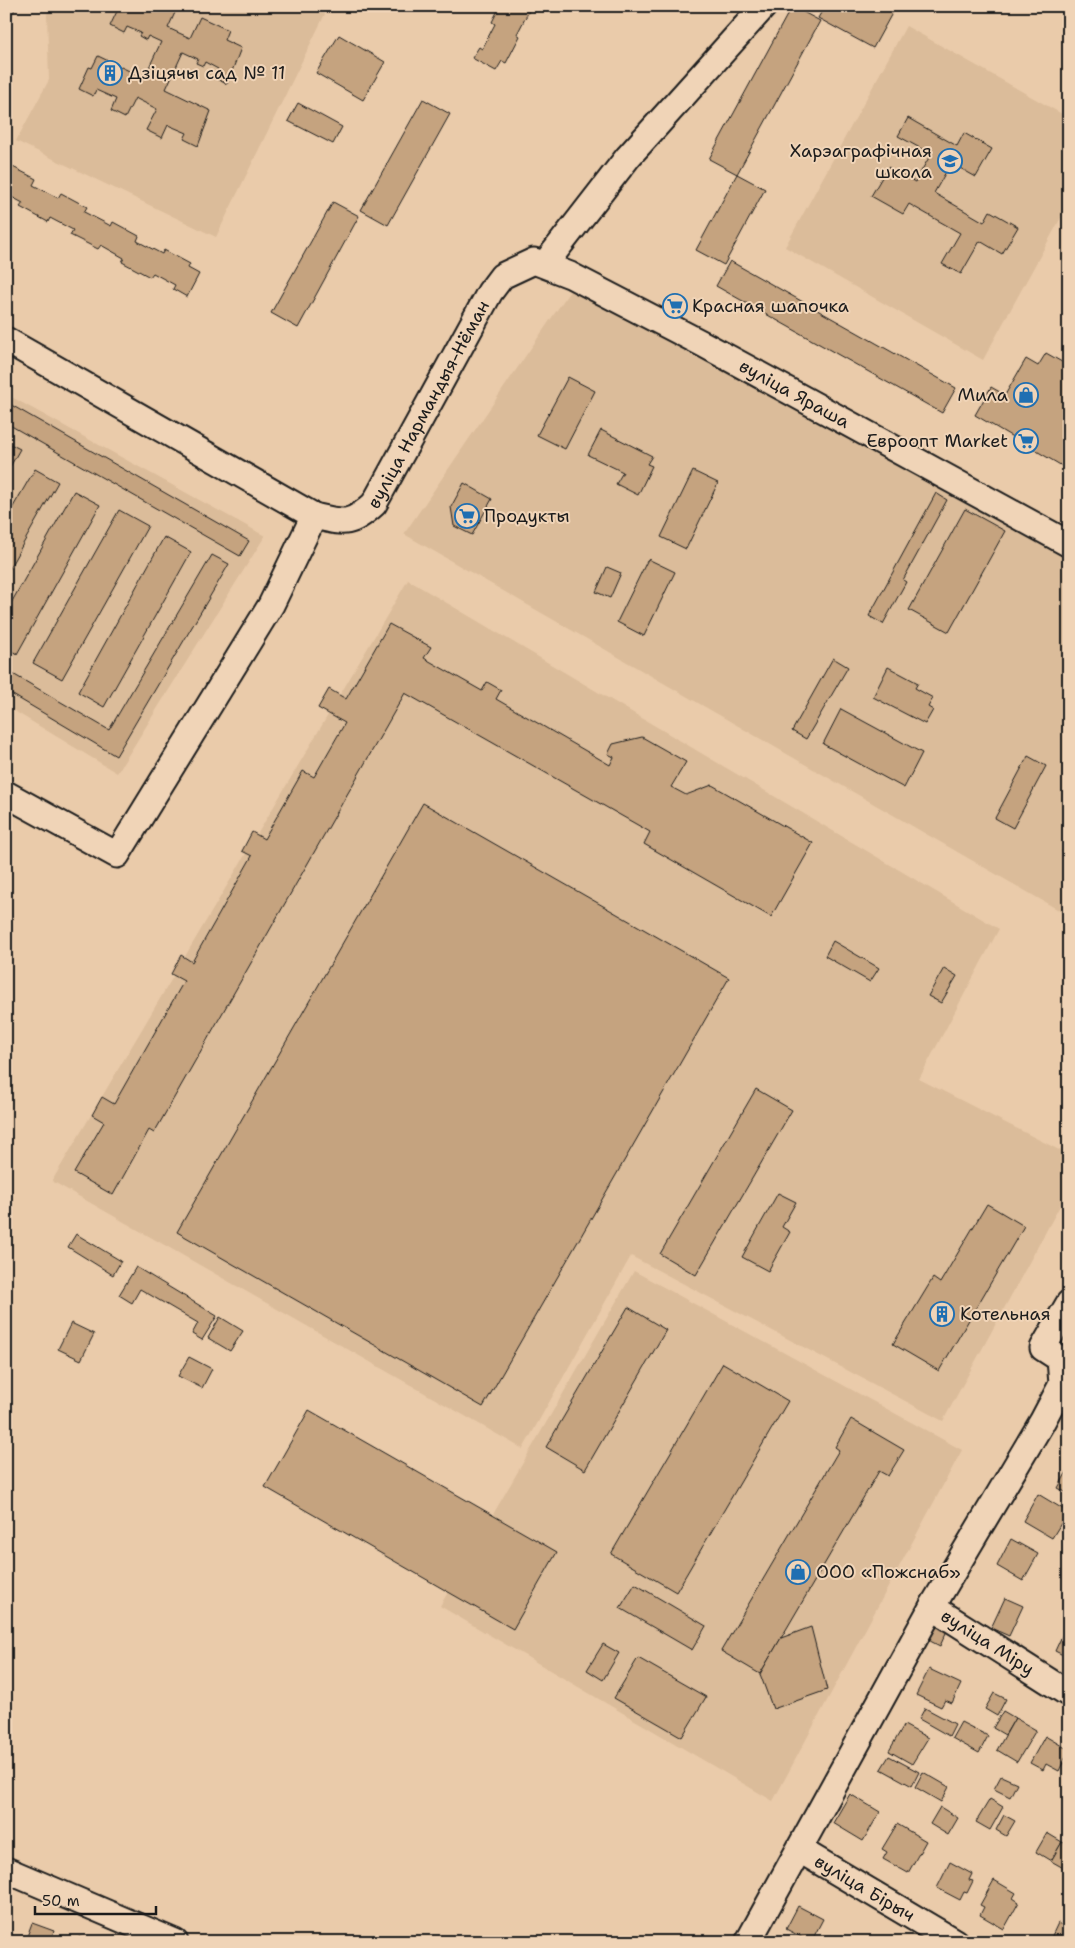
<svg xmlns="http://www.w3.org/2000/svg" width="1075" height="1948" font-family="'Shantell Sans',sans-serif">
	<rect width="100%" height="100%" fill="#eacbaa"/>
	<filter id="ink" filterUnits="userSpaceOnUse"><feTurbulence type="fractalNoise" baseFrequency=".02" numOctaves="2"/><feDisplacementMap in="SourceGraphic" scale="10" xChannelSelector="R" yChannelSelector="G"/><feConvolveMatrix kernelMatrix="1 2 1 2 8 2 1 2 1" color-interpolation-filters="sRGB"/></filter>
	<g filter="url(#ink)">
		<g fill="#dbbc9a">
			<polygon points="51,6 309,6 325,14 216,237 16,141 49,80 47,14"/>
			<polygon points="906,26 1069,118 1069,203 983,360 785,247"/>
			<polygon points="572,288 1069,557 1069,916 404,534"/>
			<polygon points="6,394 265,536 117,773 6,706"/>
			<polygon points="408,580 999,929 919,1079 1069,1155 1069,1189 943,1421 631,1256 523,1449 52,1181"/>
			<polygon points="634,1271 962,1450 773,1801 440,1606"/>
		</g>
		<g fill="#c5a37f" stroke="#1c1c1c">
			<polygon points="6,6 16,6 9,21 6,19"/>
			<polygon points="122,6 178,6 168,28 190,38 200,17 228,30 224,40 241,48 227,84 214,78 218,69 205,62 203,66 196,63 198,59 183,52 166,89 211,111 198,146 184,139 187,133 168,125 162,138 146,130 157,109 135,98 125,118 111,111 116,99 96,90 93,96 79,89 89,67 92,68 98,56 144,78 161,42 148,36 146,40 139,36 141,33 127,27 124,33 110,26 119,7"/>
			<polygon points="500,6 536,6 534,10 530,9 517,34 520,36 506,63 502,61 496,71 472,58 479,47 482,49 495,24 492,22"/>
			<polygon points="792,6 820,21 737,174 709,159"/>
			<polygon points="825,6 896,6 873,48 818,18"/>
			<polygon points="1058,6 1069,6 1069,12"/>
			<polygon points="339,35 385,62 363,100 316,73"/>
			<polygon points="423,99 450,114 388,225 361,210"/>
			<polygon points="298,103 342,127 333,144 288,121"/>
			<polygon points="908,118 957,146 964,133 992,149 976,177 951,163 934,193 984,222 990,211 1018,227 1002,254 980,241 961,274 942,264 960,233 909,204 903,214 871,196 888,167 915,182 931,154 898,136"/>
			<polygon points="11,166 36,179 33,185 58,198 61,193 87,207 84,212 111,226 113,222 139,236 137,241 162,254 164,250 190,264 188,268 199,274 187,297 173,289 175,285 153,273 150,277 122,262 124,258 101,245 98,249 70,235 73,230 50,218 48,222 20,207 23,203 6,194 6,170 8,171"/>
			<polygon points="737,174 765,189 724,265 696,250"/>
			<polygon points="333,202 359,216 298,328 271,313"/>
			<polygon points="730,261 956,388 942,413 716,286"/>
			<polygon points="1046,353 1069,366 1069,470 975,415 991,387 1005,395 1026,359 1038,366"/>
			<polygon points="568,377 595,391 565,449 537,435"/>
			<polygon points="6,402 249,541 240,556 6,423"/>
			<polygon points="601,430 652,456 647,464 652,466 638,495 616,484 623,472 588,455"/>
			<polygon points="6,442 20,449 6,474"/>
			<polygon points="35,469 58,482 6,574 6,519"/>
			<polygon points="693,471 718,483 686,549 661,537"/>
			<polygon points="464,483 492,499 472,535 454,526 451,507"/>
			<polygon points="74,491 100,505 17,654 6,648 6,612"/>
			<polygon points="936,493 947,500 903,580 906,582 883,624 869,616"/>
			<polygon points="965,509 1005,531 949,632 909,610"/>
			<polygon points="119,510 148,526 62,679 33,663"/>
			<polygon points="164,537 191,552 104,707 78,692"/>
			<polygon points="212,555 229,564 116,756 6,691 6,670 109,730"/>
			<polygon points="648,559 675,572 644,636 617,622"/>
			<polygon points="607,567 621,573 610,598 596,592"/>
			<polygon points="389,624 431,647 424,658 482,691 487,682 501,690 496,699 610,765 614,757 608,754 613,744 642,737 686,762 671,787 686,795 712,785 813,843 771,917 644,844 650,832 405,693 154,1133 149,1130 113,1195 74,1173 104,1122 92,1115 102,1097 114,1104 184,981 171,974 181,955 192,962 252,856 242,851 252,832 264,839 303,771 314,777 345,723 318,708 329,689 346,699"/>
			<polygon points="833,658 848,667 806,739 792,731"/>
			<polygon points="888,667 918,683 915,688 933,698 928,707 933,710 925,724 873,697"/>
			<polygon points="841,709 922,753 904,788 823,744"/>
			<polygon points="1028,756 1046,766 1013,828 995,818"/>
			<polygon points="423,803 729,978 483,1407 177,1232"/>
			<polygon points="1069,839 1069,856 1062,852"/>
			<polygon points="833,941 879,968 870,982 825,956"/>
			<polygon points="944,968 957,976 941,1003 928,996"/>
			<polygon points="1069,1079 1069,1092 1063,1089"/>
			<polygon points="756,1089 792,1110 696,1275 660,1254"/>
			<polygon points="778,1193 796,1202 782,1227 790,1232 768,1271 742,1257"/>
			<polygon points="987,1204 1024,1226 939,1371 893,1344 933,1278 940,1283"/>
			<polygon points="76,1234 121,1261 113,1275 68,1247"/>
			<polygon points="136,1267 217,1316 202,1340 192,1334 198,1323 140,1289 132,1303 119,1295"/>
			<polygon points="628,1307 666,1330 585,1470 546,1447"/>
			<polygon points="220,1317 243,1331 230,1351 208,1338"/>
			<polygon points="71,1323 94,1334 81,1360 58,1349"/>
			<polygon points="189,1357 212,1369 202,1388 178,1376"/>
			<polygon points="723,1363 788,1401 676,1592 611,1554"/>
			<polygon points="309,1410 557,1552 513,1629 265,1487"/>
			<polygon points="851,1419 904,1450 888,1476 879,1471 760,1674 721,1651 839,1450 835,1447"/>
			<polygon points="1069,1468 1069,1494 1058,1488"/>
			<polygon points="1038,1494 1068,1512 1052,1538 1023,1521"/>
			<polygon points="1011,1539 1038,1554 1023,1581 997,1566"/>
			<polygon points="635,1584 706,1626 692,1650 620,1608"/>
			<polygon points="1005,1598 1023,1606 1009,1636 991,1628"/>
			<polygon points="932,1616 950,1624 940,1646 922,1637"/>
			<polygon points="811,1627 827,1690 773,1709 760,1674 781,1638"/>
			<polygon points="1066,1627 1069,1628 1069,1658 1055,1651"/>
			<polygon points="603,1644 619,1653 603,1680 587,1670"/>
			<polygon points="638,1658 706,1697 682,1737 614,1698"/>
			<polygon points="929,1669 961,1684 952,1703 945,1700 941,1707 916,1695"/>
			<polygon points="994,1693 1006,1699 997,1716 985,1709"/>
			<polygon points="925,1708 955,1724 949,1736 919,1719"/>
			<polygon points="1003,1711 1015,1718 1005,1735 993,1728"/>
			<polygon points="1015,1718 1036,1730 1017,1762 997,1750"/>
			<polygon points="961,1722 988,1736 979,1753 952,1738"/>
			<polygon points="904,1725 928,1738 912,1764 889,1751"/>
			<polygon points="1045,1736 1069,1750 1059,1771 1046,1764 1043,1770 1030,1763"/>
			<polygon points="889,1756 919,1772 912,1786 881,1769"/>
			<polygon points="923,1772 949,1787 941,1802 915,1787"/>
			<polygon points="1001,1776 1017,1783 1010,1797 994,1789"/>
			<polygon points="850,1794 880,1812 863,1841 833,1823"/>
			<polygon points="990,1799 1003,1807 990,1830 976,1822"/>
			<polygon points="940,1807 958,1818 948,1835 930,1824"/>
			<polygon points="1004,1815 1015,1821 1006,1836 996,1830"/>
			<polygon points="897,1824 926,1841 908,1873 883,1859 887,1852 882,1849"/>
			<polygon points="1047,1833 1062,1842 1051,1861 1036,1852"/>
			<polygon points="1062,1842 1069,1845 1069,1867 1067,1870 1051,1861"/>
			<polygon points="950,1862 972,1874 969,1880 973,1881 967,1893 964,1892 960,1900 937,1888"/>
			<polygon points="994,1880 1016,1893 1013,1898 1019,1902 1004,1929 980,1915 984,1907 980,1905"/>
			<polygon points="798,1906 823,1919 811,1942 786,1929"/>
			<polygon points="32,1923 54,1931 50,1942 25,1942"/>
			<polygon points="1058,1923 1069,1929 1069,1942 1049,1942"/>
			<polygon points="79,1937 91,1942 77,1942"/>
		</g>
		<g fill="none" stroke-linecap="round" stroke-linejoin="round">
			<defs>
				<g id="minor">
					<polyline points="545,264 628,157 764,6"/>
					<path id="s1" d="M6,340L314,516C344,523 350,526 374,504L490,292L502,276L534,261L570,275L703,344L1069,544"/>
					<polyline points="6,794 117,855 271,605 314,516"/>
					<path id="s2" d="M932,1607L1069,1694"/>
					<path id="s3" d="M800,1850L955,1942"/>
					<polyline points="6,1870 175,1942"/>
					<polyline points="748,1942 932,1607 1042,1422 1062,1384 1060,1359 1043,1348 1069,1303"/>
				</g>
			</defs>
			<use href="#minor" stroke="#1c1c1c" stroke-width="29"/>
			<use href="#minor" stroke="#f0d4b7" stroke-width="25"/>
		</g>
	</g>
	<defs>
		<symbol id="building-ring" viewBox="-11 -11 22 22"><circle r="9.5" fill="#f0d4b7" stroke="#1f6fb2" stroke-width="1.5"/><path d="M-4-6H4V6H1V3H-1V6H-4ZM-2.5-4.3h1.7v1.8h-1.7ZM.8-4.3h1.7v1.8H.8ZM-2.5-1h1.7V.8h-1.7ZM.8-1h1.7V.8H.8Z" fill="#1f6fb2"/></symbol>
		<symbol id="school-ring" viewBox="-11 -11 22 22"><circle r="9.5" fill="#f0d4b7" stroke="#1f6fb2" stroke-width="1.5"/><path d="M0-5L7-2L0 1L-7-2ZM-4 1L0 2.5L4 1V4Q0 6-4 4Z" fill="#1f6fb2"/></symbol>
		<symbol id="supermarket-ring" viewBox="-11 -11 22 22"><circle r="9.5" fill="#f0d4b7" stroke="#1f6fb2" stroke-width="1.5"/><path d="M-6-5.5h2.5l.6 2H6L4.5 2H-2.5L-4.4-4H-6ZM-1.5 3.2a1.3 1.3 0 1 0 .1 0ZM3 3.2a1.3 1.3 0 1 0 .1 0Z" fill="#1f6fb2"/></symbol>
		<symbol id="shop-ring" viewBox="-11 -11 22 22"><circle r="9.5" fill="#f0d4b7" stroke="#1f6fb2" stroke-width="1.5"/><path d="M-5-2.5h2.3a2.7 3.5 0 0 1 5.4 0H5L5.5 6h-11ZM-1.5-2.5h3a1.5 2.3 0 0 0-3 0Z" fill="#1f6fb2"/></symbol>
	</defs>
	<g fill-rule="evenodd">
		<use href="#building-ring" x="96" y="59" width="28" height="28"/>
		<use href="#school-ring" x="936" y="147" width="28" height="28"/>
		<use href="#supermarket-ring" x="661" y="292" width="28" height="28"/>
		<use href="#shop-ring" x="1012" y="381" width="28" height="28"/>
		<use href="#supermarket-ring" x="1012" y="427" width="28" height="28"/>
		<use href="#supermarket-ring" x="453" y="502" width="28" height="28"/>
		<use href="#building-ring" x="928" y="1300" width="28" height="28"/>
		<use href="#shop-ring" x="784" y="1558" width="28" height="28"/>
	</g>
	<g text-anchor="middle" stroke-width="4" stroke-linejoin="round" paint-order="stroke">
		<g font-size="18" fill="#1c1c1c" stroke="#f0d4b7" text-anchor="start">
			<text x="128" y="79">Дзіцячы сад № 11</text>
			<text x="932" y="157" text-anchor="end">Харэаграфічная<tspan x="932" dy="21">школа</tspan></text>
			<text x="692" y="312">Красная шапочка</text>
			<text x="1008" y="401" text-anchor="end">Мила</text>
			<text x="1008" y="447" text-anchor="end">Евроопт Market</text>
			<text x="484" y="522">Продукты</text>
			<text x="960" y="1320">Котельная</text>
			<text x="816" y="1578">ООО «Пожснаб»</text>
		</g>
		<g font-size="18" fill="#1c1c1c" stroke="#f0d4b7">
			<text dy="6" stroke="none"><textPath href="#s1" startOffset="1010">вуліца Яраша</textPath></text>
			<text dy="6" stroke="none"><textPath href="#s1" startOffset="534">вуліца Нармандыя-Нёман</textPath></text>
			<text dy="6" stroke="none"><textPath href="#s2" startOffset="66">вуліца Міру</textPath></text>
			<text dy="6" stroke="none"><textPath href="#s3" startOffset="75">вуліца Бірыч</textPath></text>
		</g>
	</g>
	<rect width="1075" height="1948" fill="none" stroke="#f0d4b7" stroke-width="25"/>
	<rect x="12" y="12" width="1050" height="1923" fill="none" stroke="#1c1c1c" stroke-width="2" filter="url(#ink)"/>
	<path d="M35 1906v8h121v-8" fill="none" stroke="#1c1c1c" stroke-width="2.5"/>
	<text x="42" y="1906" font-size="15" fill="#1c1c1c" stroke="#f0d4b7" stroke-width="4" paint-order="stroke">50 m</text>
</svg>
